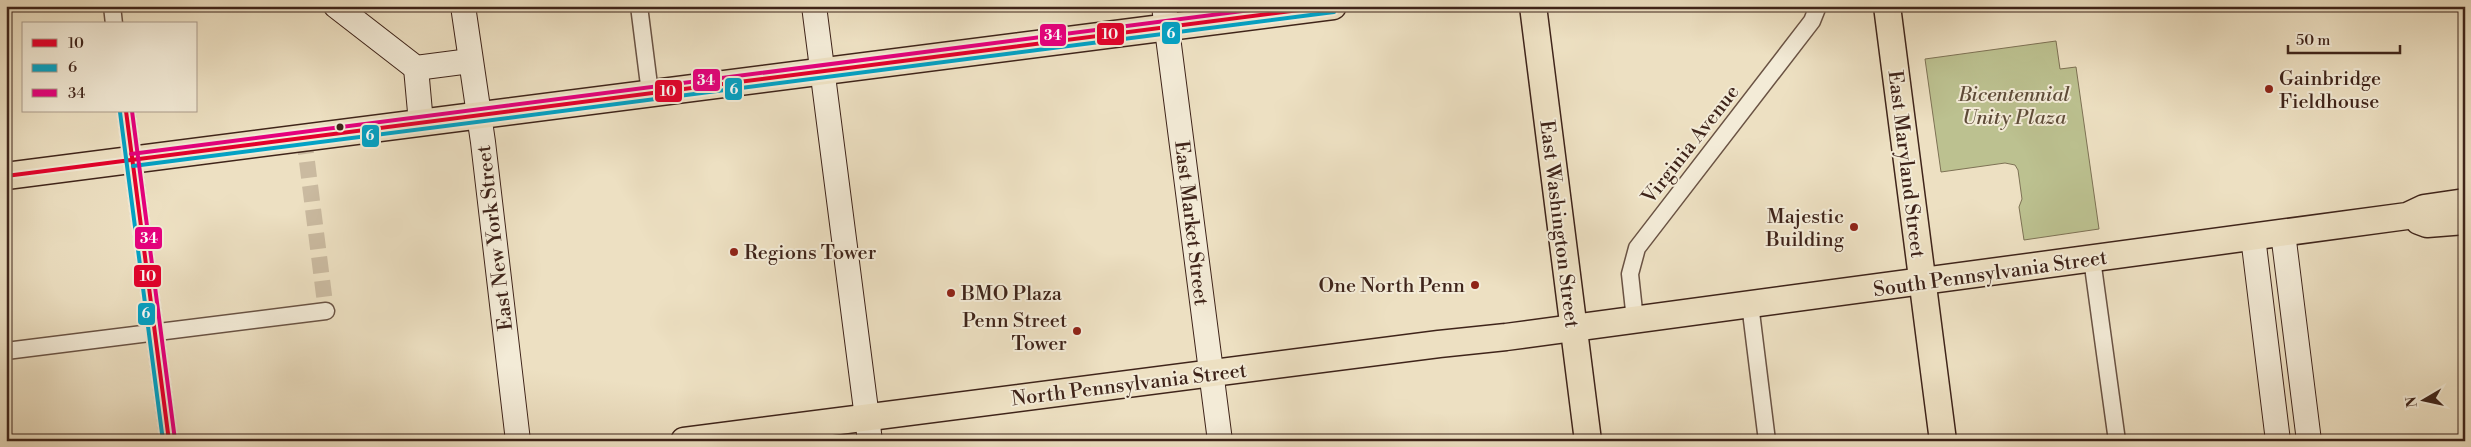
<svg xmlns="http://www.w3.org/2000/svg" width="2471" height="447" font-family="'Libre Bodoni',serif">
	<rect width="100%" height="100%" fill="#ede0c2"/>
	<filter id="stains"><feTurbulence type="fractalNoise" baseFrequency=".004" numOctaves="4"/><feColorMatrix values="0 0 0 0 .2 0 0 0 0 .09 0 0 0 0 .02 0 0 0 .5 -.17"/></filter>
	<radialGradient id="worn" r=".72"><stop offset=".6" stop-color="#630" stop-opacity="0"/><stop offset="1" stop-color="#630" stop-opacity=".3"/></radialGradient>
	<polygon fill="#bcc190" stroke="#7e7255" points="2056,41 2060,69 2076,67 2099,229 2024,240 2019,207 2022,199 2018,170 2015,165 2005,163 1941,172 1925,59"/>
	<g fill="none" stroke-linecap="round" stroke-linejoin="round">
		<polyline stroke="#cabaa0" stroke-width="16" stroke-dasharray="16 8" stroke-linecap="butt" points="304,138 326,311"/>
		<defs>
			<g id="street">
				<polyline points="112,6 114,24"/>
				<polyline points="639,6 650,93"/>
				<polyline points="126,111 169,441"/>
				<polyline points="2092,259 2117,441"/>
				<polyline points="1750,304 1767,441"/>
				<polyline points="1635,320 1630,274 1637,248 1812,21 1818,6"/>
				<polyline points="6,351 326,311"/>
			</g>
			<g id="secondary">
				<polyline points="336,6 416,68 470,61"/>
				<polyline points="463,6 483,142 518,441"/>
				<polyline points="814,6 870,441"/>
				<polyline points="1164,6 1220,441"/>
				<polyline points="416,68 421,123"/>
				<polyline points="2283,233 2309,441"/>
				<polyline points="2253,237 2278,441"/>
			</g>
			<g id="primary">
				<polyline points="1533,6 1588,441"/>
				<polyline points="1887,6 1943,441"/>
				<polyline points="6,176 1333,6"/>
				<polyline points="2419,221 2427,224 2465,221"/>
				<polyline points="684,441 1439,344 1506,337 2407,216 2424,208 2465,202"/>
			</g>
		</defs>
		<use href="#street" stroke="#6a5344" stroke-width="19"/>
		<use href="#secondary" stroke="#3f241a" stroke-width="26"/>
		<use href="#primary" stroke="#3f241a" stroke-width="29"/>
		<use href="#street" stroke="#f3ebd7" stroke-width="16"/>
		<use href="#secondary" stroke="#f3ebd7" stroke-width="24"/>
		<use href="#primary" stroke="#ede0c2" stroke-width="26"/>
		<defs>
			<g id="bus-1">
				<polyline points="126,111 169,441"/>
				<polyline points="6,176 1331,6"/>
			</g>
			<g id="bus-2">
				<polyline points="120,112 163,441"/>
				<polyline points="133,166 1334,12"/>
			</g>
			<g id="bus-3">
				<polyline points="132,111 175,440"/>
				<polyline points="131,154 1282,6"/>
			</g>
		</defs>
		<use href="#bus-1" stroke="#f3ebd7" stroke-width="8"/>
		<use href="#bus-2" stroke="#f3ebd7" stroke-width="8"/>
		<use href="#bus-3" stroke="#f3ebd7" stroke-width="8"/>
		<use href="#bus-1" stroke="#e4002b" stroke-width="4"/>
		<use href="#bus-2" stroke="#03a2c5" stroke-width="4"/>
		<use href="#bus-3" stroke="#e5007d" stroke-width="4"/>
	</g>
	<g fill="#8f2418" stroke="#f3ebd7" stroke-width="2">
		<circle cx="2269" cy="89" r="5"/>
		<circle cx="1854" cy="227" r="5"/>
		<circle cx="734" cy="252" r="5"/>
		<circle cx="1475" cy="285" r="5"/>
		<circle cx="951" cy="293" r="5"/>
		<circle cx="1077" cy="331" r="5"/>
	</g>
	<circle fill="#3f241a" stroke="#f3ebd7" stroke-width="2" cx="340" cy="127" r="4.5"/>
	<g text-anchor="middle" stroke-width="4" stroke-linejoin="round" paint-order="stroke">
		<g font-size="20" fill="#3f241a" stroke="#f3ebd7" text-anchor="start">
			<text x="2279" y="85">Gainbridge<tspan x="2279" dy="23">Fieldhouse</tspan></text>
			<text x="1844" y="223" text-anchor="end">Majestic<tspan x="1844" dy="23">Building</tspan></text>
			<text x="744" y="259">Regions Tower</text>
			<text x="1465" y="292" text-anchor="end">One North Penn</text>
			<text x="961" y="300">BMO Plaza</text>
			<text x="1067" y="327" text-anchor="end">Penn Street<tspan x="1067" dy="23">Tower</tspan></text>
		</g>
		<g font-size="20" font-style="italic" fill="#5e4b38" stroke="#f3ebd7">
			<text x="2014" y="101">Bicentennial<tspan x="2014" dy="23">Unity Plaza</tspan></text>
		</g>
		<g font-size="20" fill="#3f241a" stroke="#f3ebd7">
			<text transform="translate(1690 144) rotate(-52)" y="7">Virginia Avenue</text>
			<text transform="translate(1907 164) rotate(83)" y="7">East Maryland Street</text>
			<text transform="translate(1192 223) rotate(83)" y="7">East Market Street</text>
			<text transform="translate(1560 224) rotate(83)" y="7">East Washington Street</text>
			<text transform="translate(494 238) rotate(-97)" y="7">East New York Street</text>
			<text transform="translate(1990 273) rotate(-8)" y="7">South Pennsylvania Street</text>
			<text transform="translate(1129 384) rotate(-7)" y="7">North Pennsylvania Street</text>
		</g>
	</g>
	<g stroke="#f3ebd7" stroke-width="2">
		<rect x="1161" y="21" width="20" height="24" rx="5" fill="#03a2c5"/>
		<rect x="1096" y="22" width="29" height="24" rx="5" fill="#e4002b"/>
		<rect x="1039" y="23" width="28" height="24" rx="5" fill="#e5007d"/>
		<rect x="692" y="68" width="29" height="24" rx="5" fill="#e5007d"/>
		<rect x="724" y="77" width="19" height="24" rx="5" fill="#03a2c5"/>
		<rect x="654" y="79" width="29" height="24" rx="5" fill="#e4002b"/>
		<rect x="361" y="124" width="19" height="24" rx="5" fill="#03a2c5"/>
		<rect x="134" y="226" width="29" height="24" rx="5" fill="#e5007d"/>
		<rect x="133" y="264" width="29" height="24" rx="5" fill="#e4002b"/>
		<rect x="137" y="302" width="19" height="24" rx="5" fill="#03a2c5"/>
	</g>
	<g font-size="14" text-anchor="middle" font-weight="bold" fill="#fff">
		<text x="1171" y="38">6</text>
		<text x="1110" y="39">10</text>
		<text x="1053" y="40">34</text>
		<text x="706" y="85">34</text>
		<text x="734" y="94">6</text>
		<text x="668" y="96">10</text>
		<text x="370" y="140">6</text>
		<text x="149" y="243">34</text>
		<text x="148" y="281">10</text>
		<text x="146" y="318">6</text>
	</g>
	<rect width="2471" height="447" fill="none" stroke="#ede0c2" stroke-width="25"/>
	<rect x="8" y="8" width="2456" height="432" fill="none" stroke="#3f241a" stroke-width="2.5"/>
	<rect x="12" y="12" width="2446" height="422" fill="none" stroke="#3f241a"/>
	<rect x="22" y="22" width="175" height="90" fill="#f3ebd7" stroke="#ab9b8b"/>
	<rect x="32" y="39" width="25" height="8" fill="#e4002b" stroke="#ab9b8b"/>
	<text x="68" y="48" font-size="15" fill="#3f241a">10</text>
	<rect x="32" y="64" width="25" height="8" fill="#03a2c5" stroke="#ab9b8b"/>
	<text x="68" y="72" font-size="15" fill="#3f241a">6</text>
	<rect x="32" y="89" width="25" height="8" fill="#e5007d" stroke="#ab9b8b"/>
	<text x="68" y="98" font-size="15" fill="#3f241a">34</text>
	<g transform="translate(2424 400) rotate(261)" stroke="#f3ebd7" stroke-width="4" paint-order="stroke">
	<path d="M0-4L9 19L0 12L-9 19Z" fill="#3f241a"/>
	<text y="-8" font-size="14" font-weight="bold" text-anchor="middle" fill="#3f241a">N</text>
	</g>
	<path d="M2288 45v8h112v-8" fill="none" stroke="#3f241a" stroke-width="2.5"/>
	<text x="2296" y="45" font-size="15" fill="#3f241a" stroke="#f3ebd7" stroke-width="4" paint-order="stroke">50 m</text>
	<rect width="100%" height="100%" filter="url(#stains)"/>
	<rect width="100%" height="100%" fill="url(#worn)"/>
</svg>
